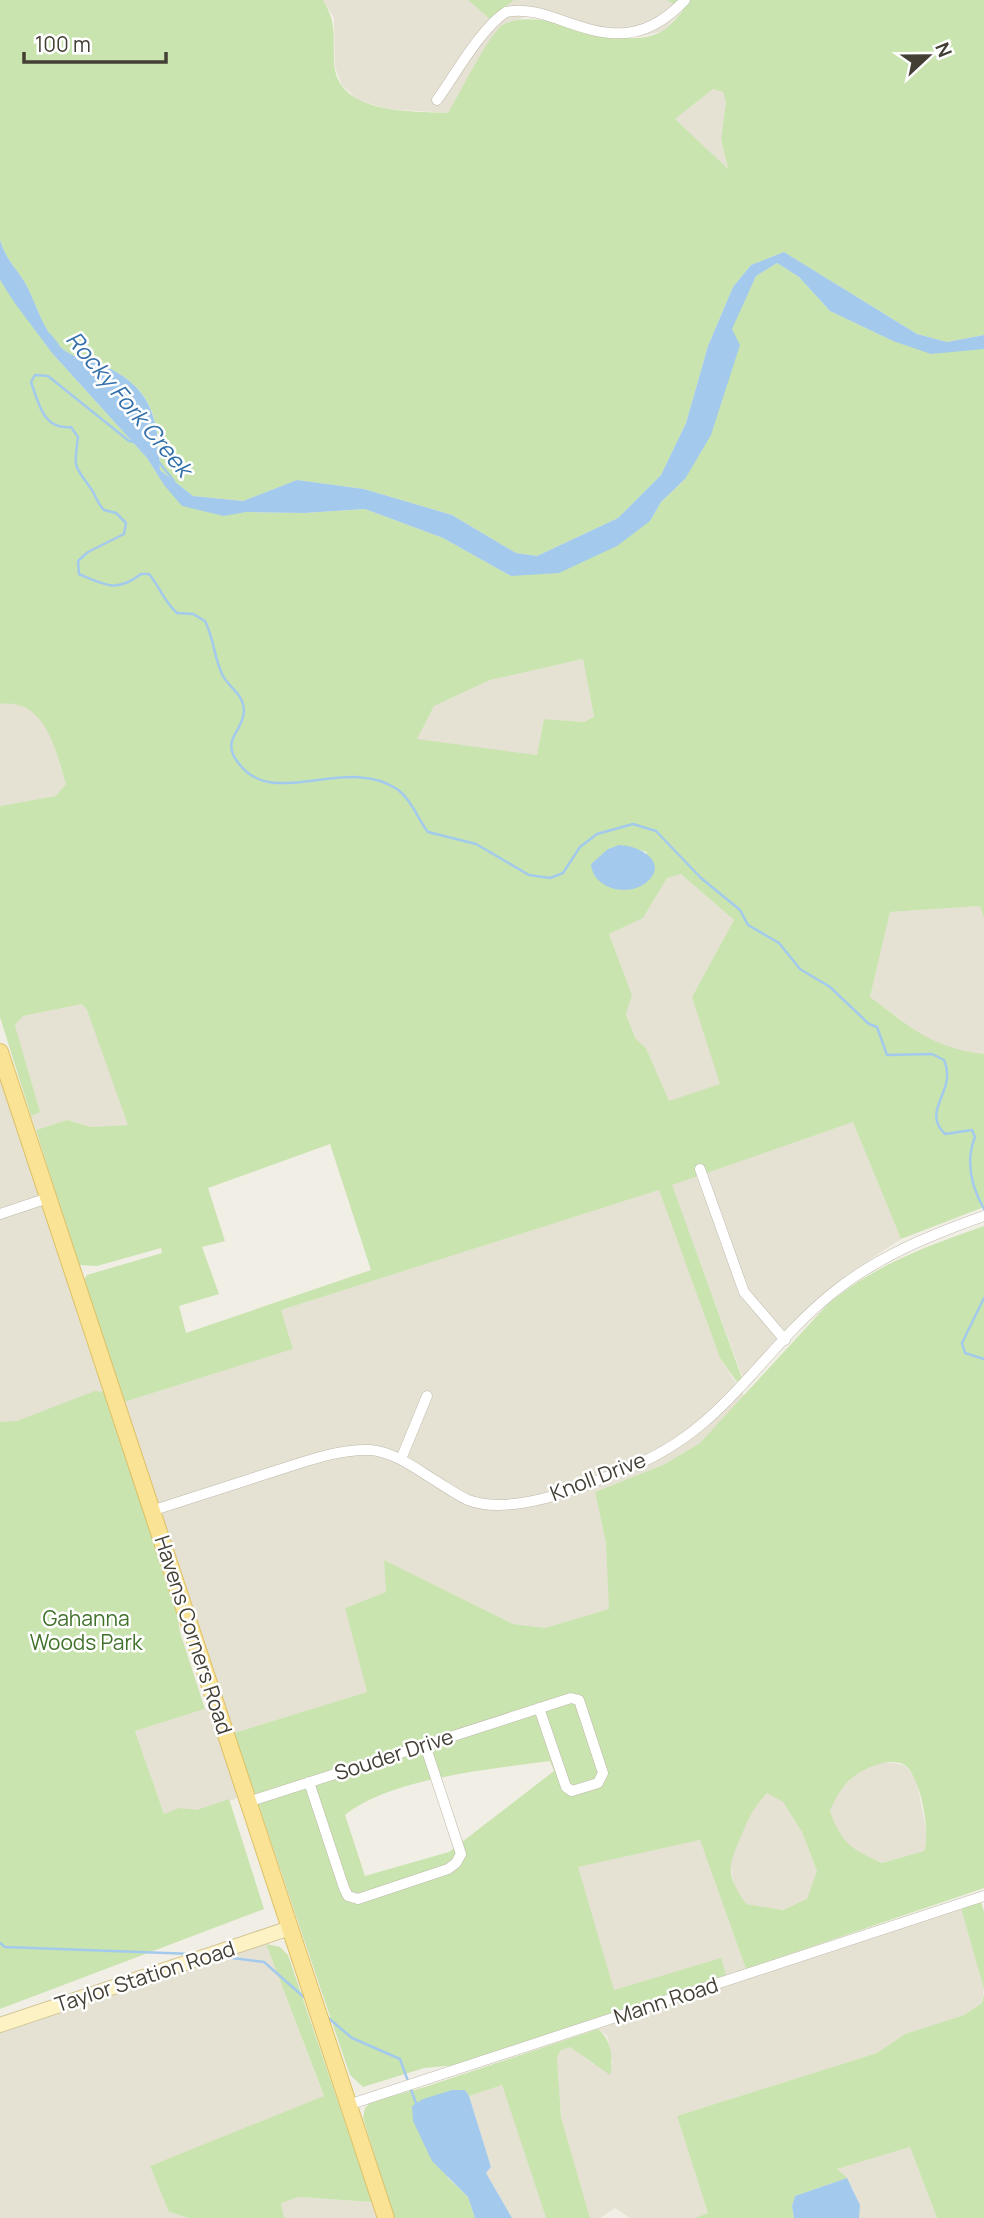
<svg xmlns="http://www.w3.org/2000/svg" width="984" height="2218" font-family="Manrope,sans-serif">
	<rect width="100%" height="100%" fill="#f1eee5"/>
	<g fill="#e5e1d3">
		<polygon points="323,0 468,0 490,19 514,0 667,0 683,10 663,31 638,37 537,12 500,27 448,113 388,109 358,100 342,85 335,67 334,18"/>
		<polygon points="713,89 723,92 726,102 721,139 728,170 675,119"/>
		<polygon points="583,659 594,718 584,722 544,719 537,755 416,740 434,706 490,680"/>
		<polygon points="14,702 35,713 48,728 66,784 57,796 0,806 0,704"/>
		<polygon points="681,874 734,920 692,997 721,1084 669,1102 646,1048 635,1038 626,1013 632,995 609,934 643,918 667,878"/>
		<polygon points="980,906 984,918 984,1054 953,1050 926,1038 870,997 890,912"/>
		<polygon points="82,1004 87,1010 129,1125 91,1127 67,1120 36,1130 31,1116 40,1112 15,1025 23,1016"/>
		<polygon points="0,1065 105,1387 99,1397 50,1421 0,1422"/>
		<polygon points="853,1122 901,1239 848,1274 808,1309 743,1378 671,1185"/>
		<polygon points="659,1190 720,1358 745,1397 700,1443 663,1465 595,1492 606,1543 610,1609 545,1628 513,1624 384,1560 386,1592 345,1608 367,1692 234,1733 253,1792 205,1810 164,1814 135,1731 222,1704 121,1403 293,1349 281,1310"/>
		<polygon points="886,1762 904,1765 916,1778 928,1840 924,1851 882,1863 851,1849 838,1834 830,1811 837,1794 861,1768"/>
		<polygon points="767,1793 783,1802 802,1832 817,1871 807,1900 783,1910 745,1904 734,1886 730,1858 752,1809"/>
		<polygon points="700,1840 746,1969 726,1975 720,1959 614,1990 577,1867"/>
		<polygon points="961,1908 984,1989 982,2003 964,2015 905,2034 877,2053 677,2116 708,2213 695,2218 630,2218 615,2208 600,2218 590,2218 561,2117 557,2058 561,2050 570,2046 593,2064 613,2064 607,2035 598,2029 752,1973"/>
		<polygon points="266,1944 324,2097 150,2166 169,2212 189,2218 0,2218 0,2031"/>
		<polygon points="502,2085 546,2218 512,2218 486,2173 491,2167 469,2096"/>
		<polygon points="910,2147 937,2218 859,2218 859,2205 853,2189 837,2169"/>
		<polygon points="299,2197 372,2202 378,2218 284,2218 281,2203"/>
	</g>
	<g fill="#c9e4af" fill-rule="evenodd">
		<path d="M0,0H323C337,23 333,37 334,63C337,115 412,111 448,113C461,91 485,42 501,26C543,0 620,59 664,30C671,25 677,17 683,11L667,0H984V335L947,342L917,334L784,252L751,265L733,287L708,346L686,423L661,475L618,518L537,556L516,553L452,515L364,489L297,480L243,501L193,496L160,470C159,423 155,391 109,368C95,361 77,360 64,350C42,332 38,305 24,281C14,265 7,261 0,240ZM713,89L723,92L726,102L721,139L728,169L675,119Z"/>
		<polygon points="468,0 514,0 490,19"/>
		<path d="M777,263L799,277L830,311L893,341L984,349V918L980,906L890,912L870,997C911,1027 931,1048 984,1054V1207L901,1239L853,1122L672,1185L742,1378L737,1382L720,1358L659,1190L281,1310L293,1349L121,1403L83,1281L87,1275L162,1253L161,1248L97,1266L78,1265L36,1130L67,1120L91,1127L128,1125L87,1010L82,1004L23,1016L15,1025L40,1112L31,1116L0,1017V806L56,796L66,784C55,750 46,698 0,704V280L52,353L147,458L164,485L224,515L246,512L304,513L365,509L443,538L511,576L650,521L661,502L685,479L731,329L756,276ZM583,659L594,717L584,722L544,719L537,755L417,739L434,706L490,680ZM620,845L647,852L637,887L615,889L608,849ZM681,874L734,920L692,997L720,1084L669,1101L646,1048L635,1038L626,1014L632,995L609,934L643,918L667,878ZM330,1144L371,1270L186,1333L179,1306L219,1294L202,1247L225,1241L208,1188Z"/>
		<path d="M984,1226V1888L746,1969L700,1840L578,1867L614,1990L721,1958L726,1975L456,2065L424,2068L363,2087L350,2075L234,1733L367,1692L345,1608L386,1592L384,1560L513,1624L545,1628L609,1609L606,1543L595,1492L663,1465L700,1443L827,1305C876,1264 925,1247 984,1226ZM550,1761L554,1771L449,1852L365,1876L345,1815C391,1778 491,1769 550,1761ZM886,1762C891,1762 899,1762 903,1764C921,1773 931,1835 924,1851L882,1863C851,1849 842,1844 830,1811C842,1782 856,1770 886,1762ZM767,1793L783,1802L802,1832L817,1871L807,1899L783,1910L746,1904C725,1874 728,1866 742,1834C749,1817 754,1807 767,1793Z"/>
		<polygon points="105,1387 174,1593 180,1632 205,1709 135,1731 164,1814 179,1808 197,1810 229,1799 264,1909 0,2009 0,1422 17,1421 95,1391 102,1392"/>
		<polygon points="981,1902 984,1912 984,1989 961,1908"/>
		<polygon points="266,1944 280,1947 288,1955 372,2202 299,2197 281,2203 284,2218 189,2218 169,2212 150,2166 324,2096"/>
		<polygon points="984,1994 984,2218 937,2218 910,2147 837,2169 847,2178 795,2196 792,2206 794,2218 695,2218 708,2213 677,2116 877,2053 905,2034 964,2015 982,2003"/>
		<path d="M598,2029C611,2039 614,2059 610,2075L570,2047L561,2050L557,2058L561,2117L590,2218H546L502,2085L469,2096L465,2090L447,2177L468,2197L475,2218H394L363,2118L365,2108L371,2102L425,2087Z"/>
	</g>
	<g fill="#a3caec">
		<path d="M0,240C7,261 14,265 24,281C38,305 42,332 64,350C77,360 95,361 109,368C155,391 158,423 160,470L193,496L243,501L297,480L364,489L452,515L516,553L537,556L618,518L661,475L686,423L708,346L733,287L751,265L784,252L917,334L947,342L984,335V349L931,354L893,341L830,311L799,277L777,263L756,276L732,329L740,345L711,435L685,479L661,502L650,521L617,546L559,573L511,576L443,538L365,509L304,513L246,512L224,516L182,506L164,485L147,458L52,353L14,302L0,280Z"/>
		<path d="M619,845C637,845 669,861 648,881C630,898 593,890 591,864L608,849Z"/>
		<polygon points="452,2090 465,2090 469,2096 491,2167 486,2173 512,2218 475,2218 468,2197 432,2161 413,2121 412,2106 423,2099"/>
		<polygon points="847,2178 860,2205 859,2218 794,2218 792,2206 795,2196"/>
	</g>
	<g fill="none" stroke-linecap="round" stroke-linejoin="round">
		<g stroke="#a3caec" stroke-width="2.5">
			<polyline points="49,334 58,345"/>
			<path d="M134,442L129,441L48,376L35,375L31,382C39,404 43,430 71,427L78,437C74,470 73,463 92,490C96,497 98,504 104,510L116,513L126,523L124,534L88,552L78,561L79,574C105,585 117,593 141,574H149C160,587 164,602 177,613L193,614L205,621C214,638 214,659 223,676C231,690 244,694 244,712C242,734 219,740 240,765C275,809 346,755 397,789C411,799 418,819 428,832L476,844L529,875L550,878L563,873L580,847L597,834L633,824L656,831L701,878L740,910L748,925L779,943L800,969L830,987L869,1024L877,1027L887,1055L932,1054L944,1060C958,1091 920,1110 945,1134L972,1130L975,1137C965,1162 971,1186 984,1209"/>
			<polyline points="158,461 174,481"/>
			<polyline points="984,1298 962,1343 965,1353 984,1359"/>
			<polyline points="0,1943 5,1947 193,1954"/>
			<polyline points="224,1957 264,1962 305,1998"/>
			<polyline points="326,2016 352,2038 400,2059 417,2106"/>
		</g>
		<defs>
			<g id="street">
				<path d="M437,100C455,75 481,28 506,12C559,0 616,74 685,0"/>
				<polyline points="700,1169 744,1292 785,1340"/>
				<polyline points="0,1214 48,1198"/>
				<polyline points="401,1459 427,1396"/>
				<path d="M151,1511C192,1498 232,1485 272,1472C304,1462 336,1449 370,1450C395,1452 416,1469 436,1481C446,1487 457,1495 468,1500C514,1517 584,1486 626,1469C724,1431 756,1356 830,1295C876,1257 928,1236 984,1216"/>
				<polyline points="309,1782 344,1888 348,1896 358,1899 448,1869 456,1863 461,1854 425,1745"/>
				<polyline points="248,1802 571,1698 579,1700 603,1773 598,1783 572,1791 566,1787 539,1708"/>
				<polyline points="348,2105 984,1896"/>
			</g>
			<polyline id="secondary" points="0,2025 290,1928"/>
			<polyline id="primary" points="0,1052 386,2218"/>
		</defs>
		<use href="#street" stroke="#bfb9ab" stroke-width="11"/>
		<use href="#secondary" stroke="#d0c496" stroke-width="16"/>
		<use href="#primary" stroke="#dec166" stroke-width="18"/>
		<use href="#street" stroke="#fff" stroke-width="10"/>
		<use href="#secondary" stroke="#fcf2c4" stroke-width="14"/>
		<use href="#primary" stroke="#fae395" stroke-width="16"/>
	</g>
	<g text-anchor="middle" stroke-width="5" stroke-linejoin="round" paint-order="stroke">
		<g font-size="21" fill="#433f35" stroke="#fff">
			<text transform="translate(598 1477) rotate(-21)" y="7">Knoll Drive</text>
			<text transform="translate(193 1635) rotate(72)" y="7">Havens Corners Road</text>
			<text transform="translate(394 1755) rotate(-18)" y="7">Souder Drive</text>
			<text transform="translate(145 1977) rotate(-18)" y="7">Taylor Station Road</text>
			<text transform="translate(666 2001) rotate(-18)" y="7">Mann Road</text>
		</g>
		<g font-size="21" fill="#41722b" stroke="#fff">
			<text x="86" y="1626">Gahanna<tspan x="86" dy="24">Woods Park</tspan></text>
		</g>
		<g font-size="23" font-style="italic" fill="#3370aa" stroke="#fff">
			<text transform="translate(129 404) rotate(50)" y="8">Rocky Fork Creek</text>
		</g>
	</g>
	<g transform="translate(928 56) rotate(68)" stroke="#ffffff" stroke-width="5" paint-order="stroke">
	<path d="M0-5L12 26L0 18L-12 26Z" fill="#433f35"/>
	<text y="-10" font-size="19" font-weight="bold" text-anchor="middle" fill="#433f35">N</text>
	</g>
	<path d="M24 52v10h142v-10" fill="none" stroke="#433f35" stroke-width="3.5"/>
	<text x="35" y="52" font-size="21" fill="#433f35" stroke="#ffffff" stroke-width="5" paint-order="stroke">100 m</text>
</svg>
